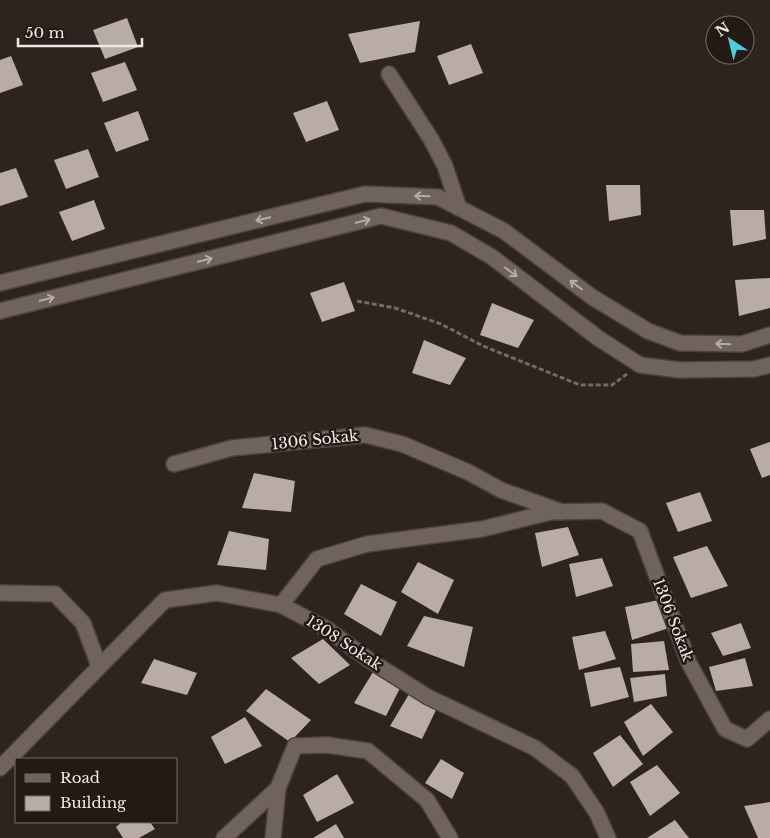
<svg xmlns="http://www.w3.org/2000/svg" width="770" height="838" font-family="'Libre Baskerville',serif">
	<rect width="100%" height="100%" fill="#2e231e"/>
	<g fill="#b9aba5">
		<polygon points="127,18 138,47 105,59 93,30"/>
		<polygon points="420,21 415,52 360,63 348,34"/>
		<polygon points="471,44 483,73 449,85 437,56"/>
		<polygon points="11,56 23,85 0,93 0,60"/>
		<polygon points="125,62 137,90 103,102 91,73"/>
		<polygon points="327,101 339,130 306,142 293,113"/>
		<polygon points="138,111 149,140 116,152 104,123"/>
		<polygon points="88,149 99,177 66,189 54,160"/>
		<polygon points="16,168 28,197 0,206 0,173"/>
		<polygon points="606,185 640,185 641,215 609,221"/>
		<polygon points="94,200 105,229 72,241 59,212"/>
		<polygon points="730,210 764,210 766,239 733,246"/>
		<polygon points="770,278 770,308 739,316 735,280"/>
		<polygon points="344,282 355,311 322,322 310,293"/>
		<polygon points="492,303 534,320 518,348 480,335"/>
		<polygon points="424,340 466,358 450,385 412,373"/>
		<polygon points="770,442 770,475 762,478 750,449"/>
		<polygon points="254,473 295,481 291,512 242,508"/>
		<polygon points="700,492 712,521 678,532 666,503"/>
		<polygon points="568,527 579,555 542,567 535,533"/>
		<polygon points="229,531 269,539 266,570 217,565"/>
		<polygon points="707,546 728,586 691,598 673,557"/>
		<polygon points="602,558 613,586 576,597 569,564"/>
		<polygon points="418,562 454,580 438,614 401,592"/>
		<polygon points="361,584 397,602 381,636 344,614"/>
		<polygon points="659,600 669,628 632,640 625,607"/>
		<polygon points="424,616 473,627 464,667 407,646"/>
		<polygon points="741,623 751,648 723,656 711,633"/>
		<polygon points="605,631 616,659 579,670 572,637"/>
		<polygon points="323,639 350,665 319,684 291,658"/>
		<polygon points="664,641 669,670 633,672 631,644"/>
		<polygon points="745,658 753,686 716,691 709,667"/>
		<polygon points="154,659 197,673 187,695 141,683"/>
		<polygon points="620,667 629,697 591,707 584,673"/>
		<polygon points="373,672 400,688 386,716 354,703"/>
		<polygon points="665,674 667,696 634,702 630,678"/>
		<polygon points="266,689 311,720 290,742 246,711"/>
		<polygon points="409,694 436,710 422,739 390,726"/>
		<polygon points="651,704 673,732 643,756 624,722"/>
		<polygon points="245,717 262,746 225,764 211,737"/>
		<polygon points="620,735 643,764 613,787 593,753"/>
		<polygon points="441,759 464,773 452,799 425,783"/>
		<polygon points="657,765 680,793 650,816 630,782"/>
		<polygon points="337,774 354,803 317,822 303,795"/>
		<polygon points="770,802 770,838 758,838 744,806"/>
		<polygon points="675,820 689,838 647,838"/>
		<polygon points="122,822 150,822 155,829 139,838 123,838 116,827"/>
		<polygon points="336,824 344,838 313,838"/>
	</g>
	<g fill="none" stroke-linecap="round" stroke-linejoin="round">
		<defs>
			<g id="minor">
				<polyline points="389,74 431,139 445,166 459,208"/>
				<polyline points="0,283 365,194 438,197 504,231 592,297 648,331 680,343 742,344 770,335"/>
				<polyline points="0,311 381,216 451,233 492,257 598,338 640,365 680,370 754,369 770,365"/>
				<polyline points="174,464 232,448 365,435 402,444 468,472 501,490 562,512"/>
				<polyline points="0,593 55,594 83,623 99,666"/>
				<polyline points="281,605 317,559 367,544 482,529 551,512 602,511 640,531 689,663 725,729 747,739 770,719"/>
				<polyline points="0,768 165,600 217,593 281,605 327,629 369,660 428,697 535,748 572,776 597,813 608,838"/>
				<polyline points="224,838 278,788 295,746 327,745 368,751 427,800 450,838"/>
				<polyline points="273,838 278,788"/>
			</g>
		</defs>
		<use href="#minor" stroke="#4a423d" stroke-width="18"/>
		<polyline stroke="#736965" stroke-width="3" stroke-dasharray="5 2.5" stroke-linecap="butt" points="357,301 395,308 441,324 483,346 580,385 612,385 627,374"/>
		<use href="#minor" stroke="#70635d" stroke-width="15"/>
	</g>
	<defs><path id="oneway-shaft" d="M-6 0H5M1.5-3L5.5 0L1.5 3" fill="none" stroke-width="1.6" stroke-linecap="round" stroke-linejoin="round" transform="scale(1.25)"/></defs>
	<g stroke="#b6aca8">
		<use href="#oneway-shaft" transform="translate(422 196) rotate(-178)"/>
		<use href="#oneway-shaft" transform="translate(263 219) rotate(166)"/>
		<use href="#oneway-shaft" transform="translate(363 221) rotate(-13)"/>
		<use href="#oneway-shaft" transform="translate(205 260) rotate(-14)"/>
		<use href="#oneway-shaft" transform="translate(511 272) rotate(37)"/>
		<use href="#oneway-shaft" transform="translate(576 285) rotate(-143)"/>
		<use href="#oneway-shaft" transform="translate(47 299) rotate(-14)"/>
		<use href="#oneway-shaft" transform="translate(723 344) rotate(-178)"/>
	</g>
	<g text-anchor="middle" stroke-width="5" stroke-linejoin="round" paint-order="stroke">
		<g font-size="15" fill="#f0e8e5" stroke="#241a15">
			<text transform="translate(315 440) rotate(-6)" y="5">1306 Sokak</text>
			<text transform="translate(673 620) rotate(69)" y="5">1306 Sokak</text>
			<text transform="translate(344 643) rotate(33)" y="5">1308 Sokak</text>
		</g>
	</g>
	<rect x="15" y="758" width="162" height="65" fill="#241a15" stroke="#766c68"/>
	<rect x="25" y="774" width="25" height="8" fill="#70635d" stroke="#766c68"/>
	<text x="60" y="783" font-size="15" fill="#f0e8e5">Road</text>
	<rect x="25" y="796" width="25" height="15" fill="#b9aba5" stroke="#766c68"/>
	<text x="60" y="808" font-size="15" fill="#f0e8e5">Building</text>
	<g transform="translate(730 40) rotate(325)"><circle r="24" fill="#241a15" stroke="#766c68"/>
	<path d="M0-4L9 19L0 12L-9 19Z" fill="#54cadd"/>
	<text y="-8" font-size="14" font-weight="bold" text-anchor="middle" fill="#f0e8e5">N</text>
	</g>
	<path d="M18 38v8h124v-8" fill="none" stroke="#f0e8e5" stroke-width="2.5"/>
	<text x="25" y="38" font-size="15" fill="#f0e8e5" stroke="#241a15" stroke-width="4" paint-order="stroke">50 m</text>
</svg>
